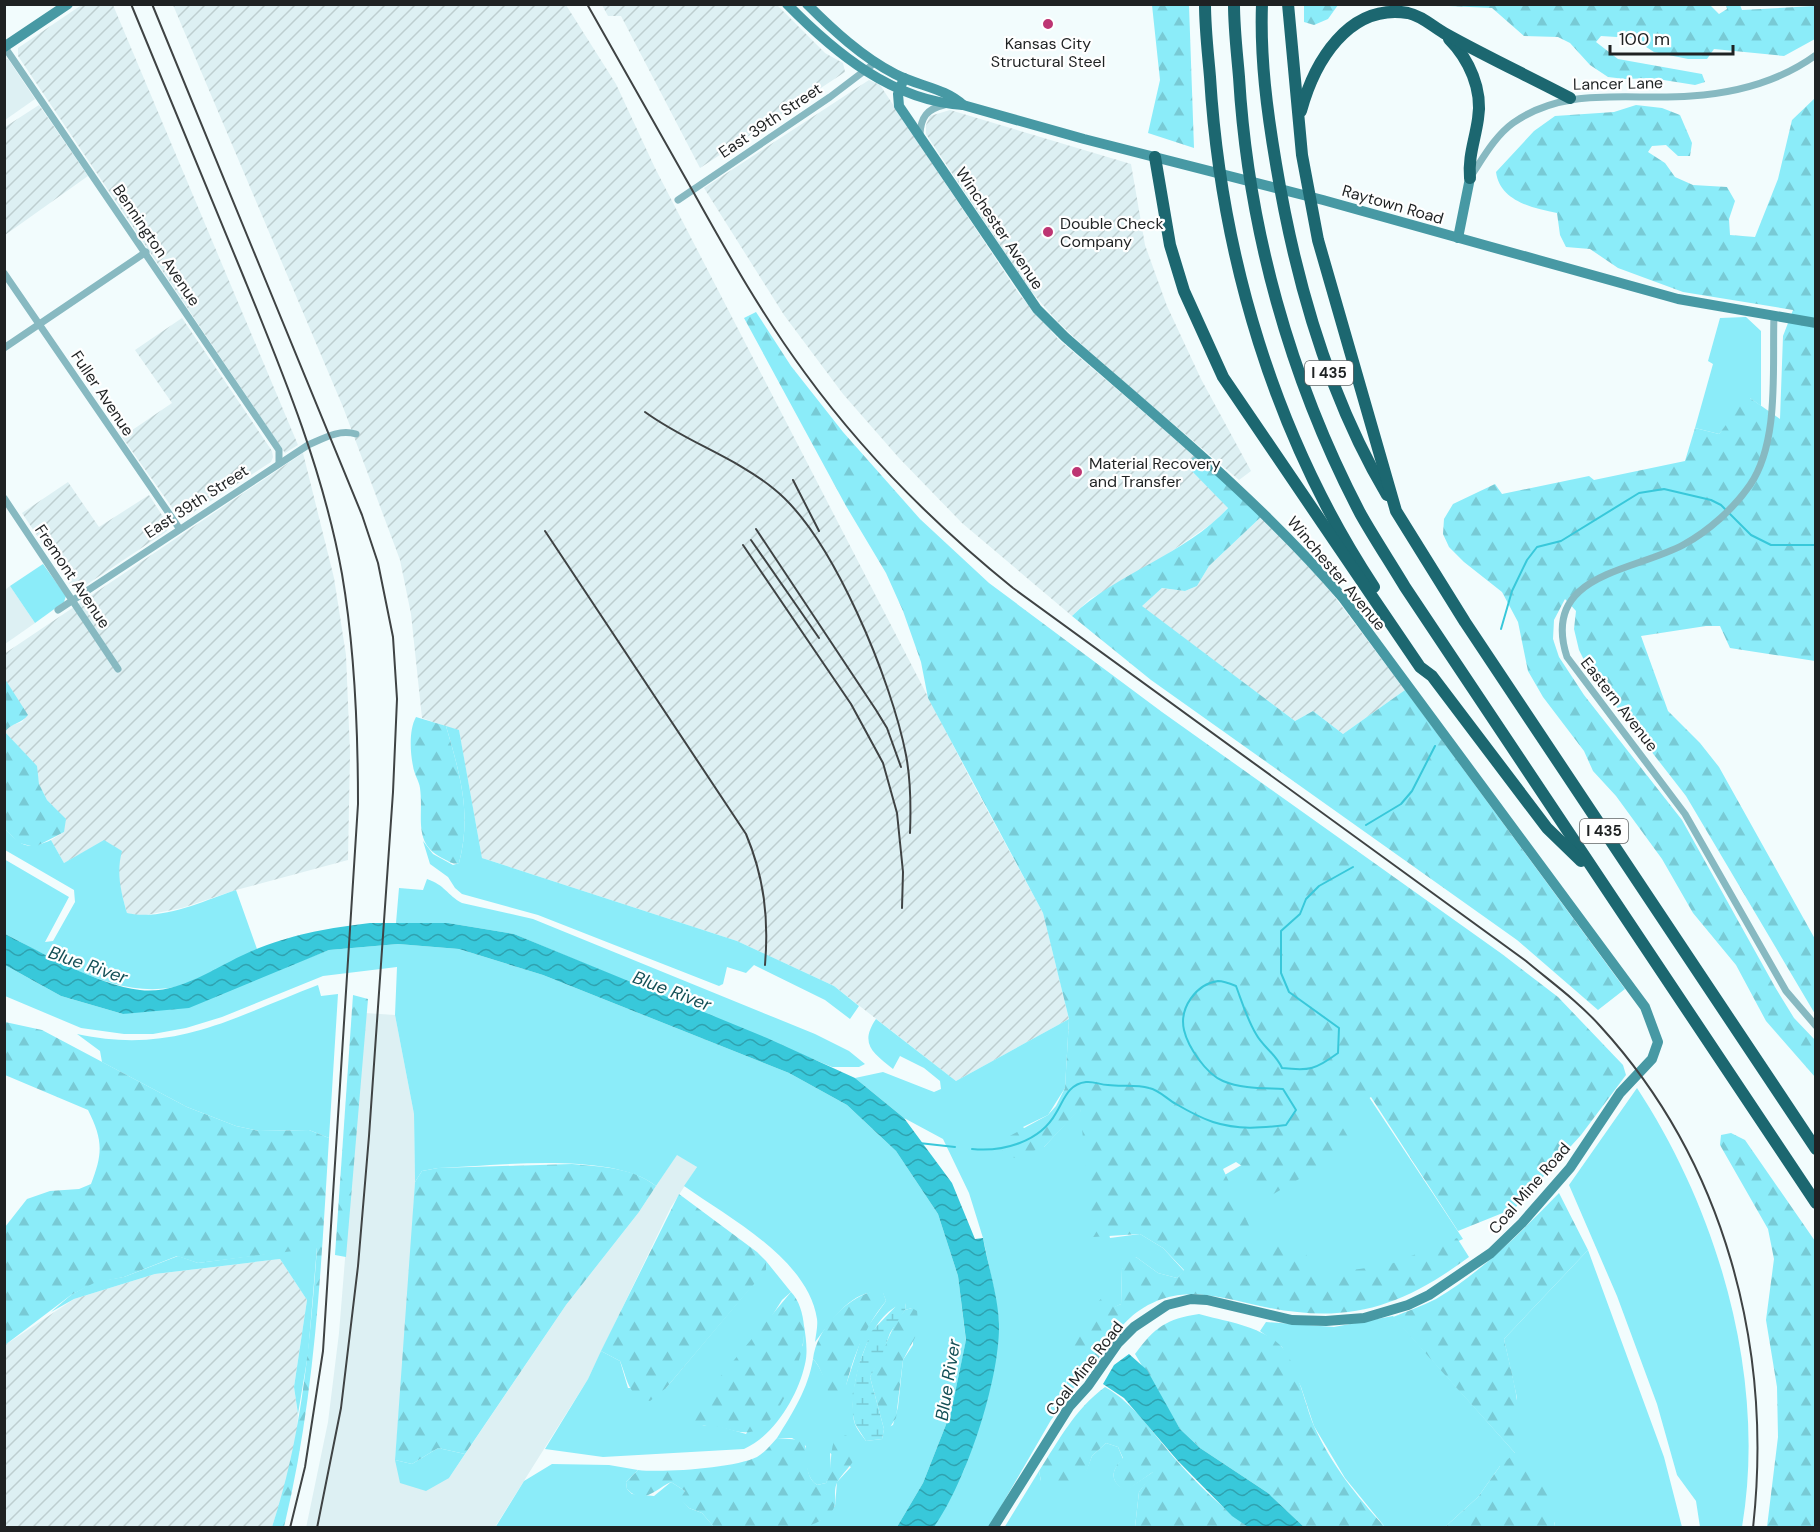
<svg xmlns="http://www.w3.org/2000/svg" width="1820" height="1532" font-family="'DM Sans',sans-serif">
	<defs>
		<pattern id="industrial-furrows" width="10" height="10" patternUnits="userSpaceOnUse" patternTransform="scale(1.5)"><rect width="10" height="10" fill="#ddf0f3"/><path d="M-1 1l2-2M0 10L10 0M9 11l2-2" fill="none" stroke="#bdced0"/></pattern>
		<pattern id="forest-firs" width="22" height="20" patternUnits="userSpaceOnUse" patternTransform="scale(1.5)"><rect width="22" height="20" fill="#8becf9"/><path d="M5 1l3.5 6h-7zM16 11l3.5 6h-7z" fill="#78cad5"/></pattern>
		<pattern id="wetland-marsh" width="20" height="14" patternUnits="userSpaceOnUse" patternTransform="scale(1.5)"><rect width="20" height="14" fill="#8becf9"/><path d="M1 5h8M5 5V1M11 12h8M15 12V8" fill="none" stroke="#78cad5"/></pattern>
		<pattern id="water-waves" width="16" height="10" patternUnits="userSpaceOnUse" patternTransform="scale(1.5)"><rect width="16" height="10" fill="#38c8da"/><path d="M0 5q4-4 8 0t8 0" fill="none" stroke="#2fa2b0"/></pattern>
	</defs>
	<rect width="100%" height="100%" fill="#f2fcfd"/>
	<g fill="#ddf0f3">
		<polygon points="5,59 8,59 35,99 5,120"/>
		<polygon points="10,586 35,623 5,644 5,590"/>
		<polygon points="365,1013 395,1015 414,1114 415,1182 408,1303 395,1460 449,1478 566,1305 639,1212 677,1154 697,1167 671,1207 588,1379 495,1527 306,1528 328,1422 339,1333"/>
	</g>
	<g fill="url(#industrial-furrows)">
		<polygon points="83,4 113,5 298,445 285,453 18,56 18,48"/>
		<polygon points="173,5 566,5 616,84 655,168 973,784 1043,913 1069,1019 956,1081 834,986 737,941 482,858 459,731 422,718 411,614 400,560 343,407"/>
		<polygon points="602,5 777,5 825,53 843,63 845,72 700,168 621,16 608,16"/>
		<polygon points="869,80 880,85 1019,294 1058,339 1195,456 1186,465 1228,507 1217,520 1153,564 1090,599 1072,616 962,523 899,458 843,394 784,315 704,188"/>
		<polygon points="39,105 88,176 5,235 5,127"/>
		<polygon points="950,110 1131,164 1145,245 1167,306 1201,379 1251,471 1239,480 1095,357 1057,321 1029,289 926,134 926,125 930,116"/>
		<polygon points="182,318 272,451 273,457 271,462 186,517 176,513 122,437 172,403 135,350"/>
		<polygon points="303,453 334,578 346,655 350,752 348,860 236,890 182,908 141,916 127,913 119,884 118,865 104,841 64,863 51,840 64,832 57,810 47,800 39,784 36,766 5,732 9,726 22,722 27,715 5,679 4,654"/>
		<polygon points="68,482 99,527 149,495 169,526 167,531 83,587 77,590 73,589 22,513"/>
		<polygon points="1262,516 1324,583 1405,690 1343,734 1313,711 1295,721 1141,606 1162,588 1185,591 1197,586 1209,566"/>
		<polygon points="280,1259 307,1300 294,1387 298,1416 296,1441 289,1474 272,1527 5,1528 5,1345 74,1299 155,1274"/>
	</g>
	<g fill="#8becf9" fill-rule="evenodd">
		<polygon points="1746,317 1761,331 1761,406 1750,398 1719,434 1695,428 1713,364 1708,361 1720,318"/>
		<polygon points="43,564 66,596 64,602 35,623 10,586"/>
		<path d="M446,726L459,730L482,858L737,941L834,986L859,1006L850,1019L825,1000L754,965L746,973L727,967L723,984L719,986L538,915L462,894L455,888L448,877L430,864L423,841L433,854L453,865L459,863C472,814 460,774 446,726Z"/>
		<path d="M5,829C22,846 27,851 51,840L64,863L104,840L122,851C116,873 121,892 127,913C162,921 203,901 236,890L257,949C234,960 210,976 186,984C124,1004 58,961 5,934L4,859L69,897L45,942L53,941L75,902L74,890L5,850Z"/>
		<path d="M427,879C445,885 447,895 462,903L533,919L815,1034L849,1051L865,1064L859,1067H832L514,934L448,923H396L399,888L423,890Z"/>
		<path d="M398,944L459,949L543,975L789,1073L847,1105L896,1151L938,1214L958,1276L966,1341L951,1412L923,1483L897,1527H803L821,1520L835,1506L837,1482L851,1467L830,1453L831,1473L826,1483L817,1485C805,1477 806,1460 806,1446L792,1438H777C793,1412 808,1389 813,1359C821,1367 828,1386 832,1397L846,1385L863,1333L886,1301L883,1293C852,1287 832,1321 815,1342C816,1334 818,1326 817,1319C808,1259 729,1218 684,1186L697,1167L677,1155L656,1186C612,1151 494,1166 438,1168L422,1171L415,1182L414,1114L395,1015L397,967L323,976L222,1017L186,1028L153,1034H124L81,1028L5,996V965L61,996L123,1014L265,975L329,950ZM906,1303L905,1310L912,1308L913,1345L903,1360L898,1407L893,1425L884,1429L882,1439L866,1441C862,1435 856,1429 854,1421C848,1388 868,1310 906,1303Z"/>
		<path d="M318,985L321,996L338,994L329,1138L309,1130L259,1131L236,1126L187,1107L102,1062L100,1051L77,1034C174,1055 231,1018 318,985Z"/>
		<path d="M876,1019L956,1081L1069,1019L1065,1088L1048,1115L1023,1127L1044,1147L1080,1108L1110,1238L1140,1234L1163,1248L1184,1271L1177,1278L1158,1273L1136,1257L1122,1269L1121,1304L1115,1307L1066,1380V1401L1051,1420L989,1527H934L964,1470L980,1421L995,1359L999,1324L995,1294L983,1238L969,1193L943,1139L904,1118L855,1078L883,1072L934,1092L941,1089L940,1081L924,1068L900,1056L893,1069C873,1053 859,1044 876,1019Z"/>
		<path d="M1637,1088C1719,1213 1767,1379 1742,1527H1700L1696,1501L1677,1475L1657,1404L1617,1296L1569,1185Z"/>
		<polygon points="1365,1091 1463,1239 1386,1273 1273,1281 1223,1176"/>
		<polygon points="317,1247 308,1354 298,1414 294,1387 307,1300 280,1259 155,1274 74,1299 51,1312 71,1295 94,1282 124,1277 178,1256 198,1263"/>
		<polygon points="1588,1250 1664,1457 1682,1527 1555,1527 1555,1523 1500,1466 1478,1497 1445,1527 1385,1527 1345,1478 1314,1426 1301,1387 1282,1347 1260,1331 1266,1322 1334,1327 1393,1316 1515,1453 1517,1398 1504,1339"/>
		<path d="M766,1261L791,1292L782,1300L702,1426L712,1424L746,1434L803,1345L804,1326C806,1338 808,1352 805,1364C798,1396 774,1436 744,1449L603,1457L545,1449L588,1379L601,1351L620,1361L628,1388H666L765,1270Z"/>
		<path d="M1106,1443L1118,1447L1123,1459C1111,1470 1109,1482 1126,1490L1156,1470L1139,1492L1135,1527L1004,1528L1039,1471L1041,1481L1083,1479L1092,1456Z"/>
		<polygon points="438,1448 465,1454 449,1478 426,1491 400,1483 395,1460 412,1464"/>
		<polygon points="552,1464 609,1465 638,1470 626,1482 627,1489 632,1494 654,1496 671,1482 685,1491 681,1499 689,1508 702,1513 714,1527 495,1528 524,1481"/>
	</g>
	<g fill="url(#forest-firs)">
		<polygon points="1152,5 1189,5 1194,148 1148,133 1160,80"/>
		<polygon points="1304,5 1304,4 1338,5 1328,19 1314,25 1304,22"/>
		<polygon points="1710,5 1719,14 1727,9 1726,5 1740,5 1742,10 1815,6 1815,39 1784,56 1714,49 1707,59 1688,59 1654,52 1632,38 1601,36 1596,42 1618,59 1702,74 1705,82 1695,85 1651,78 1625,79 1608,77 1590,65 1570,43 1558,37 1524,36 1492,8 1427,5"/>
		<path d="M1815,98V661L1730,648L1720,626H1706L1641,636L1668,711L1700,743L1719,767L1815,939V1014L1686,796L1591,674L1579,650L1574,629L1576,611L1565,599L1554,620L1553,639L1559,657L1584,695L1682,820L1775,987L1794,1018L1815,1040V1077L1766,1021L1736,965L1693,913L1662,859L1616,796L1593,771L1584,751L1543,697L1528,671L1518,622L1502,592L1464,562L1449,547L1443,534L1444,519L1453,504L1495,484L1502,494L1589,476L1594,480L1685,461L1695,428L1719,434L1735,413L1740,397L1750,398L1780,419L1783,336L1793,310L1683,292L1618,268L1590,249L1566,247L1560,235L1557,213C1532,208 1500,201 1496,172L1534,131L1555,116L1614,112L1636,105L1662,108L1680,115L1692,143L1690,156H1678L1666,145L1652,146L1648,152L1665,163L1675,177L1693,185L1727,187L1735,201L1729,219L1730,235L1755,237L1778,179L1792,120Z"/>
		<path d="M756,312L791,366L843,432L920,519L989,583L1162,712L1502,954L1558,997L1623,1065L1626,1075L1581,1135L1515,1208L1458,1231L1371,1097L1337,1118L1354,1147L1263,1200L1245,1168L1236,1162L1223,1169L1258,1245L1301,1244L1316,1275L1388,1265L1457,1238L1469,1257C1400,1308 1346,1325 1260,1306C1226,1299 1196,1288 1162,1299C1108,1318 1105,1368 1066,1394C1067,1362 1076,1319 1101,1299L1114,1307L1121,1304L1122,1269L1126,1259L1136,1257L1158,1273L1177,1278L1184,1270L1163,1248L1140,1234L1093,1237L1080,1109L1044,1147L1015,1158L1002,1153L1006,1138L1048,1115L1056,1106L1065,1088L1069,1019L1043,913L928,698L921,662L903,611L886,573L846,506L744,318Z"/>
		<path d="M1195,456L1262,516L1209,566L1197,586L1185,591L1162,588L1142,606L1295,721L1313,711L1343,734L1405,690L1625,989L1598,1010L1517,940L1151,680L1072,616C1117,572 1185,555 1228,508L1185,464Z"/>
		<path d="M5,679L28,715C21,724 11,723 5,732L37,766L39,784L47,800L66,819L64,832L35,847L19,843L5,829Z"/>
		<path d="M416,717L446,726C460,774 472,814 459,863C452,865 449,861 442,858C412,843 424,816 420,788C419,781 414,774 413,766C410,752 409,729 416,717Z"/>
		<polygon points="353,995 368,999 346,1257 335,1255"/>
		<path d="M5,1022L42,1030L187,1107L236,1126L259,1131L309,1130L329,1138C321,1269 315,1399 284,1527H272C302,1437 310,1342 317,1248L198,1263L177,1256L124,1277L94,1283L71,1295L5,1345V1227L27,1199L50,1191L79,1189L91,1184C103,1153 103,1140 88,1110L5,1075Z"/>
		<polygon points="1731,1133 1745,1140 1815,1241 1815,1527 1767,1527 1778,1437 1777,1387 1766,1320 1774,1259 1768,1229 1720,1145 1721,1135"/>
		<path d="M572,1164C601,1167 632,1167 656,1186L639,1212L566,1305L465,1454L438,1448L412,1464L395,1460L415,1182L422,1171L438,1168Z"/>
		<path d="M1559,1193L1588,1250L1504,1339C1512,1376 1525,1416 1516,1453C1540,1477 1553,1492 1555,1527H1445L1478,1497L1500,1466L1515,1453L1393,1317C1407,1311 1422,1306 1436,1299C1483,1271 1521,1232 1559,1193Z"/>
		<path d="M679,1194L757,1252L766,1261V1270L666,1388L650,1401C627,1396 628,1380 620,1361L601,1351Z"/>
		<path d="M873,1291L883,1292L886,1301C861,1331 849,1368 842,1405L838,1408C825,1396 826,1372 813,1359C817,1329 844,1300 873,1291Z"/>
		<path d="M791,1292C799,1300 803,1314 804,1326C807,1350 782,1418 760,1429C739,1439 722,1423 702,1426L693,1420L694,1408Z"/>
		<polygon points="912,1308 917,1311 919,1330 903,1360 896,1418 888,1430 884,1429 870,1377 897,1320 905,1310"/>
		<path d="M1199,1314C1227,1322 1258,1325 1280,1345C1296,1360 1305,1405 1314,1426C1330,1463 1358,1498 1385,1527H1304L1268,1493L1200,1448L1180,1429L1135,1354C1155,1327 1166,1319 1199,1314Z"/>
		<path d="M1105,1387C1135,1404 1153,1434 1176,1460C1197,1484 1222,1508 1248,1527H1135L1139,1492L1153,1472L1126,1491C1109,1482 1111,1470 1123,1458L1118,1447L1106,1443L1092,1456L1084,1479L1068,1493L1055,1489L1041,1481L1039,1471C1059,1440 1075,1409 1105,1387Z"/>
		<path d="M845,1435C876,1446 846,1467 838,1481C833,1489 836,1497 835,1504C833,1517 814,1525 803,1527C785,1532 735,1528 714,1527L702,1513L689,1508L680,1499L685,1491L671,1482C655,1489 644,1506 627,1489L626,1482L638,1470C663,1473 735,1468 757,1457C765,1452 771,1445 777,1438L802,1440C812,1453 801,1474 817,1485L826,1483C833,1469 829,1455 834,1441H839Z"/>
	</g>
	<polygon fill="url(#wetland-marsh)" points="901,1301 906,1303 905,1310 890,1333 882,1355 870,1377 884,1429 882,1439 866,1441 855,1424 853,1415 852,1397 858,1367 871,1332"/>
	<g fill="url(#water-waves)">
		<path d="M370,923H448L514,934L767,1038L855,1078L904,1118L952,1183L975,1239L983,1238C988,1266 998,1295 999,1324C1000,1380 966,1482 934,1527H897L923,1483L951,1412L966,1340L958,1276L938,1214L896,1151L847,1105L789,1073L543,975L459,949L398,944L329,950L189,1008L123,1014L61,996L5,965V934C43,953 97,985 140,990C183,995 221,962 259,948C299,933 328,928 370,923Z"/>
		<polygon points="1129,1354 1147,1370 1180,1429 1200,1448 1268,1493 1304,1527 1248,1527 1232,1516 1178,1461 1124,1398 1103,1384 1114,1365"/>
	</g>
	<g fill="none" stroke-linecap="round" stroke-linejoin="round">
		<g stroke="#38c8da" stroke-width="2">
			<polyline points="1501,629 1512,591 1527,560 1537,547 1561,541 1639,493 1664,489 1711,500 1721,505 1751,535 1771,545 1816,545"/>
			<polyline points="1366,825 1401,804 1412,791 1435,746"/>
			<polyline points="919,1143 955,1147"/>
			<path d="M972,1149C1003,1152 1040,1142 1056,1113C1064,1100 1068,1084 1086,1082C1094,1081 1100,1085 1108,1085C1122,1087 1135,1084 1149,1088C1159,1090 1167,1099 1176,1104C1188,1111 1201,1118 1213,1122C1238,1130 1261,1128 1286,1125L1296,1110L1283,1089C1263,1088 1242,1089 1223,1081C1206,1074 1188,1047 1184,1030C1179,1008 1196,984 1218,981C1223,981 1231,984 1236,986C1242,1002 1247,1019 1256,1034C1263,1047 1276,1054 1282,1068C1309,1071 1315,1070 1338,1053L1339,1028L1289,992L1281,973V931L1300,914L1306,899L1319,886L1353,867"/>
		</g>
		<g stroke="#87b9c1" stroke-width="7">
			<polyline points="4,46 279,450 279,463"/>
			<path d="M920,134C921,117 927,109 944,105"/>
			<path d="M1471,176C1483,158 1495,136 1513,123C1566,85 1631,101 1691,96C1736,93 1779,82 1816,55"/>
			<polyline points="678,200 830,97 876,62"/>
			<polyline points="4,273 179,528"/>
			<path d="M1774,315C1772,367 1780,441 1750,485C1734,508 1709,531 1683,545C1632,572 1540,574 1567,657L1685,814L1786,991L1816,1026"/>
			<polyline points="4,348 146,252"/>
			<polyline points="4,498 118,669"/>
			<path d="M58,610L308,445C324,438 339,429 356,434"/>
		</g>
		<g stroke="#4799a4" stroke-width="10">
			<path d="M787,4C835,53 893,101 963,105L1084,139L1323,200L1678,299L1816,323"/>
			<path d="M807,4C833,30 862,57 895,74C918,86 945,88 963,105"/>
			<polyline points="4,47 68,4"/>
			<path d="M904,78L898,94L899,106L1037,309L1065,337C1161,421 1260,501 1343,598L1645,1007L1658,1042L1652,1059L1620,1093L1570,1168L1522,1223L1491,1253L1429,1295L1408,1305L1364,1318L1326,1321L1292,1320L1207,1300L1191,1299L1167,1305L1134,1327L1118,1343L1088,1386L1069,1407L993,1528"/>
			<polyline points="1458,238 1470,178"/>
		</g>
		<g stroke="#1c6770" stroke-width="12">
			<path d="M1205,4C1205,29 1208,53 1210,77C1221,256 1275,437 1374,587"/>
			<path d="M1234,4C1234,29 1237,53 1239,77C1248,228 1290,379 1360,513C1374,538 1390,562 1405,587L1816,1203"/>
			<path d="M1262,4C1260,58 1267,111 1276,164C1295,279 1327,394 1387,495"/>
			<polyline points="1288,4 1302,155 1318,240 1396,511 1465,622 1816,1149"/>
			<path d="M1449,39C1469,59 1483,90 1478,119C1475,140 1468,157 1470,178"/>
			<path d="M1301,111C1314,63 1348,3 1408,13C1422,16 1432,26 1444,33C1485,56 1528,76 1570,98"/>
			<polyline points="1155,157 1170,245 1184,291 1223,377 1420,667 1432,676 1547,828 1581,861"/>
		</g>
		<g stroke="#3f4344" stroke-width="2">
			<path d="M131,4C168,94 205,184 242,273C282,371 323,469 342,574C355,650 358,727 358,804L323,1351L305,1467L290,1528"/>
			<polyline points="152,4 362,515 378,563 393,637 397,699 393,792 369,1136 358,1266 341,1408 317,1528"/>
			<path d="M587,4C623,68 659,131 695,195C729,256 763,316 805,373C864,454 935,525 1013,588L1526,961C1551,982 1579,1002 1601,1027C1725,1163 1773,1347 1753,1528"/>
			<path d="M645,412C686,442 735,457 774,489C833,536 892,682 906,755C911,781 911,807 910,833"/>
			<polyline points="793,480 819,531"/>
			<polyline points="756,529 876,710 887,728 901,767"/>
			<path d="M545,531L746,834C764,877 769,918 765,965"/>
			<polyline points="751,540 819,638"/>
			<polyline points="743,545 851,704 883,763 897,813 903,872 902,908"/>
		</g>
	</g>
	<g fill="#bd3573" stroke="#fff" stroke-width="2">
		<circle cx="1048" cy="24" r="6"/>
		<circle cx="1048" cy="232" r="6"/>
		<circle cx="1077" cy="472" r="6"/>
	</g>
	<g text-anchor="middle" stroke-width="4.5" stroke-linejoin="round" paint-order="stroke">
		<g fill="#fff" stroke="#626465" stroke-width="1.5">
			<rect x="1305" y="361" width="48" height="24" rx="4.5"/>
			<rect x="1580" y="819" width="48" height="24" rx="4.5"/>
		</g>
		<g font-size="15" font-weight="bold" fill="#1f2223">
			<text x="1329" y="378">I 435</text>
			<text x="1604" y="836">I 435</text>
		</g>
		<g font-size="16" fill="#1f2223" stroke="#fff" text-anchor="start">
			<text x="1048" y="49" text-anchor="middle">Kansas City<tspan x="1048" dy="18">Structural Steel</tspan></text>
			<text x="1060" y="229">Double Check<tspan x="1060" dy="18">Company</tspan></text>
			<text x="1089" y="469">Material Recovery<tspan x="1089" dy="18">and Transfer</tspan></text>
		</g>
		<g font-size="16" fill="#1f2223" stroke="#fff">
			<text transform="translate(1618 83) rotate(-1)" y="6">Lancer Lane</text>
			<text transform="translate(770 120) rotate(-34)" y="6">East 39th Street</text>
			<text transform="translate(1393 204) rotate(16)" y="6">Raytown Road</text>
			<text transform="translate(1000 228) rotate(56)" y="6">Winchester Avenue</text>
			<text transform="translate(157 245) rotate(56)" y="6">Bennington Avenue</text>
			<text transform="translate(103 393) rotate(56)" y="6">Fuller Avenue</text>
			<text transform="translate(196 501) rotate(-33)" y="6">East 39th Street</text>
			<text transform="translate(1337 573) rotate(50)" y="6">Winchester Avenue</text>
			<text transform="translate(73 576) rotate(56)" y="6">Fremont Avenue</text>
			<text transform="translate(1620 704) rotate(52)" y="6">Eastern Avenue</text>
			<text transform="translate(1529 1188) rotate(-49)" y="6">Coal Mine Road</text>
			<text transform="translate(1084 1368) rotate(-52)" y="6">Coal Mine Road</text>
		</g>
		<g font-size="18" font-style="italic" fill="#145057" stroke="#fff">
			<text transform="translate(88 965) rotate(19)" y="6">Blue River</text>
			<text transform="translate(672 991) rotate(21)" y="6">Blue River</text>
			<text transform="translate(948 1380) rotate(-81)" y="6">Blue River</text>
		</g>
	</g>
	<rect width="1820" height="1532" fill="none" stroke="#1f2223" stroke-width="12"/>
	<path d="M1610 45v9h123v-9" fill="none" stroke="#1f2223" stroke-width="3"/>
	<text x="1619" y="45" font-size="18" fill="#1f2223" stroke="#ffffff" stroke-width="4.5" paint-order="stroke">100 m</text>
</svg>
